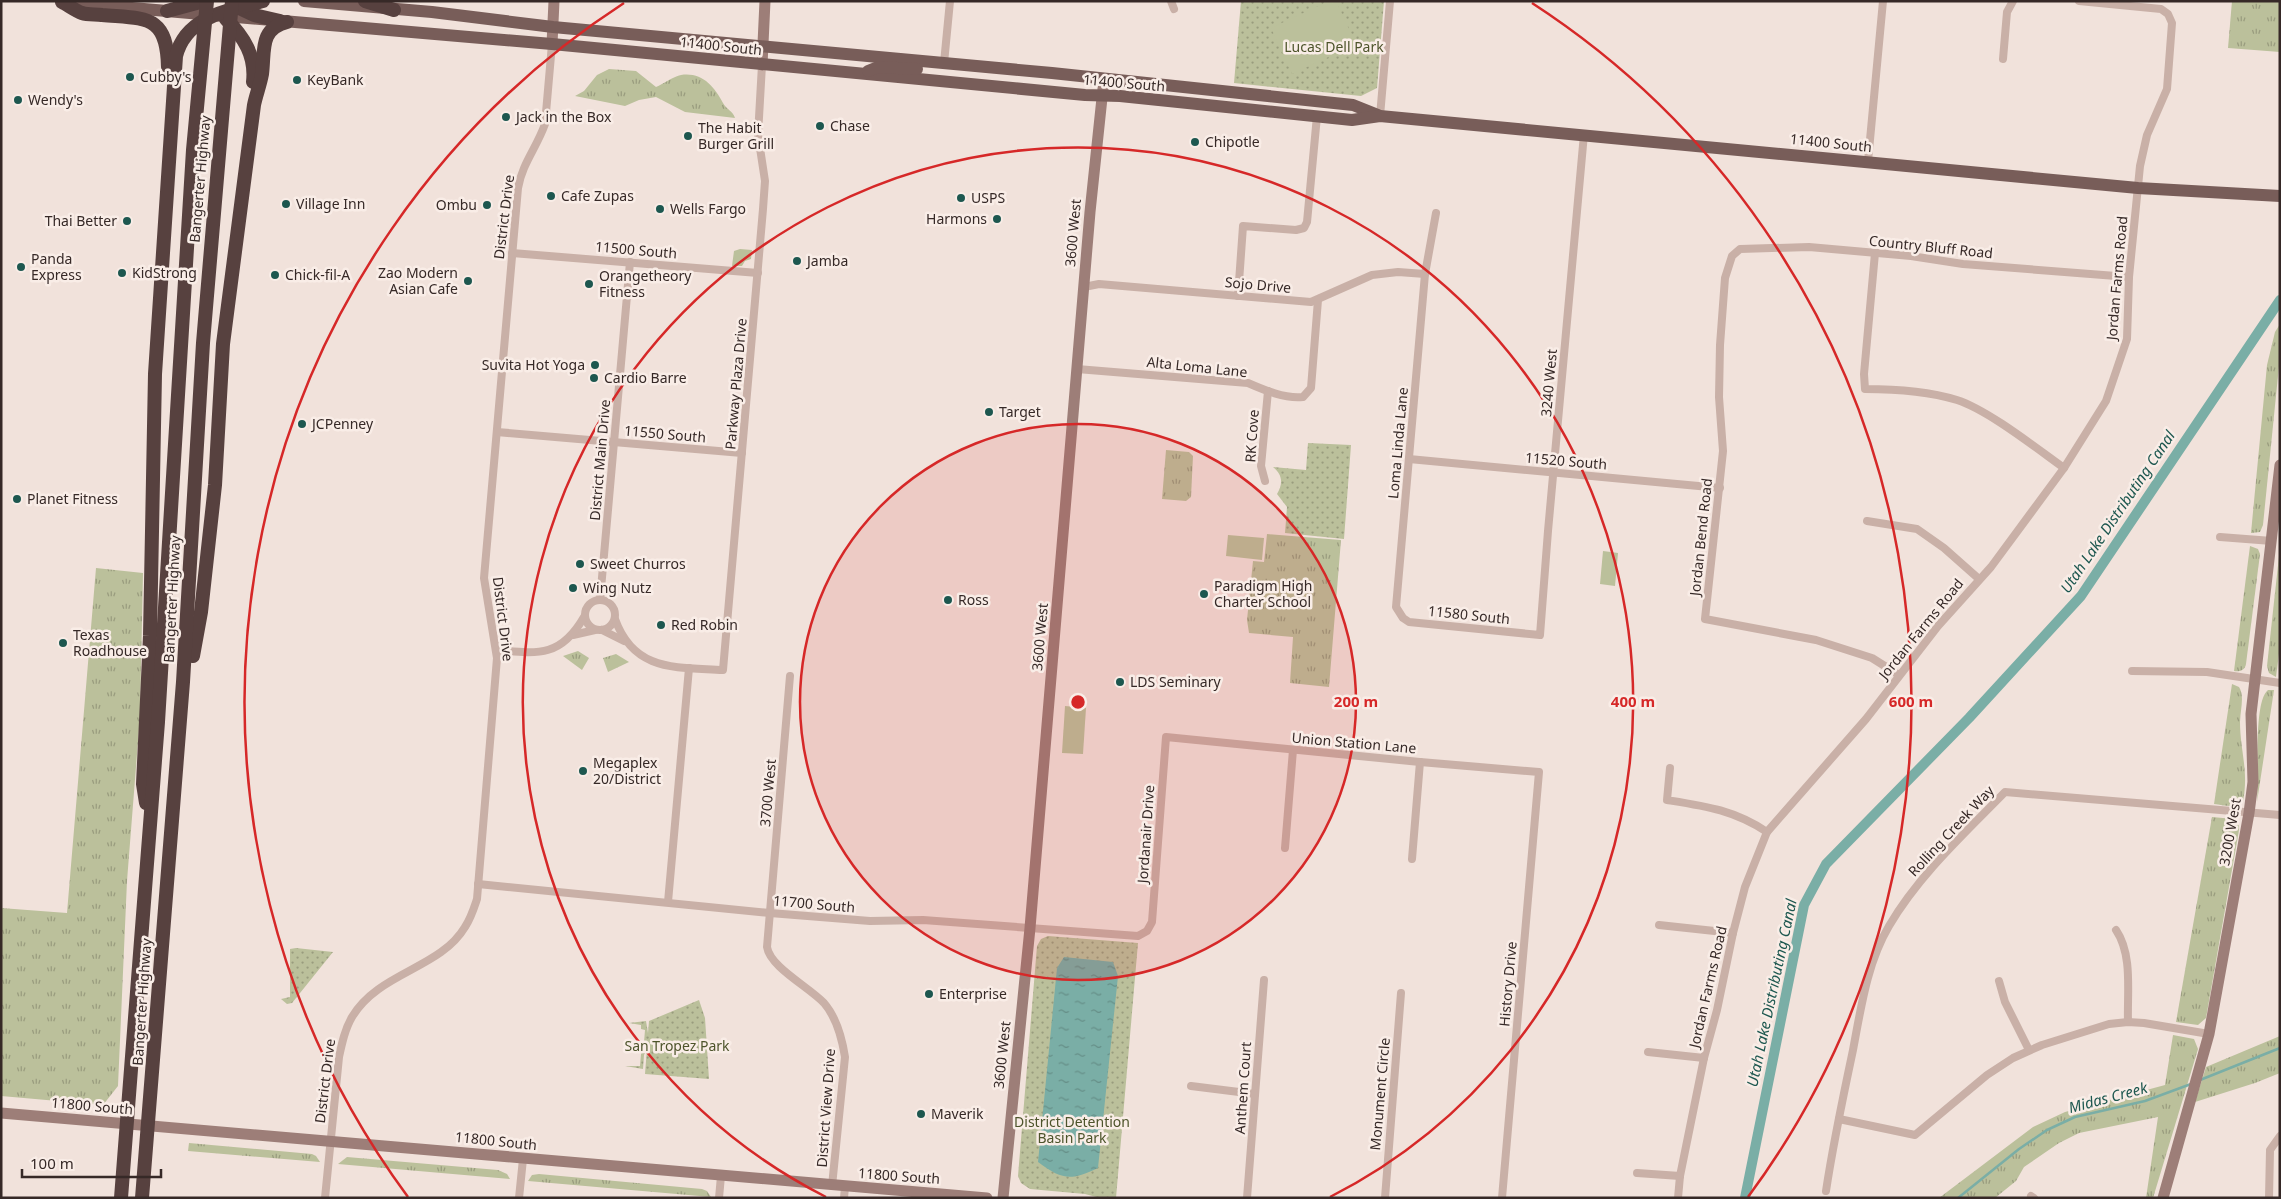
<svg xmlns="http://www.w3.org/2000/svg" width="2281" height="1199" font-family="'Noto Sans',sans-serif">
	<defs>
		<pattern id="grass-tufts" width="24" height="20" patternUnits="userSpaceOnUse" patternTransform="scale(1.25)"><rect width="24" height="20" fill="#bbc09b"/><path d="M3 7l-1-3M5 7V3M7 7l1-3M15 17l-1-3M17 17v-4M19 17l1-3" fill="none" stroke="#999c7e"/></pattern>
		<pattern id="park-dots" width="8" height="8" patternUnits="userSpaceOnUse" patternTransform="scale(1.25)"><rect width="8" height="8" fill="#bbc09b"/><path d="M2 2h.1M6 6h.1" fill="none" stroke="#999c7e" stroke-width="1.8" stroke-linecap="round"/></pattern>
		<pattern id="water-ripples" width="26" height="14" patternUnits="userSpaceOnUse" patternTransform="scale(1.25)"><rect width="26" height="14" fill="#7aaea6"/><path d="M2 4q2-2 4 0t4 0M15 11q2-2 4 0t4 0" fill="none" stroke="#658e87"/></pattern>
	</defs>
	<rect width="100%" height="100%" fill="#f1e2db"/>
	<g fill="url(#grass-tufts)">
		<polygon points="2232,1 2280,1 2280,52 2228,48"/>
		<path d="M609,69L636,71L656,87C663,84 674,76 681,75C702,72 714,86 723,103C726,109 733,111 735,118L685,112L656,97L639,100L625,106L575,96L584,91L597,75Z"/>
		<polygon points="740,249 752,250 751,259 745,261 742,266 732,266 734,251"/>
		<polygon points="2280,324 2280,356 2263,525 2260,532 2251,533 2267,365 2275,332"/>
		<polygon points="1166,450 1189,452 1193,456 1191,497 1186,501 1162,499"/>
		<polygon points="1267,534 1341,540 1329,687 1290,683 1293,637 1249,633 1247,620 1253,561 1264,562"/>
		<path d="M2250,546L2258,549L2260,554L2246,664C2245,670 2240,672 2234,671Z"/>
		<polygon points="2280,547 2280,646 2276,677 2269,673 2267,666"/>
		<polygon points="96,568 143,573 140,716 127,881 118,1086 103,1105 1,1096 1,908 67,913"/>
		<polygon points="578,651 589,658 582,670 563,656"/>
		<polygon points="616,654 629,662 608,672 603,658"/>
		<path d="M2232,684L2239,687C2245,696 2240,711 2240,722C2240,750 2249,771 2243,801C2236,809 2224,805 2214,804Z"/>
		<path d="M2268,690H2274L2257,802C2259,780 2253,701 2268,690Z"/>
		<polygon points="2212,817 2234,819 2239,826 2239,830 2206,1018 2198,1025 2176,1022"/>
		<polygon points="2173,1035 2194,1039 2198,1049 2153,1198 2146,1198 2158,1117 2079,1133 2059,1143 2024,1167 2016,1181 1995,1198 1939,1198 2033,1127 2065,1112 2165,1085"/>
		<polygon points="2280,1036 2280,1073 2255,1083 2195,1102 2206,1067"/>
		<polygon points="189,1143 312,1154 316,1156 320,1162 188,1151"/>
		<polygon points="347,1157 498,1170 507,1174 510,1179 338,1164"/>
		<polygon points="539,1174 702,1189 707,1191 711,1197 528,1181 532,1175"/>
	</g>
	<g fill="url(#park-dots)">
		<polygon points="1241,1 1384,1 1377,88 1361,96 1234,83"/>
		<path d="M1308,443L1351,445L1344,539L1285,533L1287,507L1277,494C1283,484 1283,475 1273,467L1306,470Z"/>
		<polygon points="1048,936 1138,943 1116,1198 1100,1198 1085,1194 1030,1189 1021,1183 1018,1176 1037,946 1041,939"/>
		<polygon points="296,948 333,952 292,1003 287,1004 281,999 290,997 290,949"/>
		<polygon points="699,1000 705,1018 709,1079 645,1074 647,1048 644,1055 643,1069 625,1066 640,1066 642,1043 644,1042 645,1030 641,1029 641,1025 629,1023 646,1021 648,1033 649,1021"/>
	</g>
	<g fill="#bbc09b">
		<polygon points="1329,1 1336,1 1356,44 1292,74 1271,28"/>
		<polygon points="1228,535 1264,538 1262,560 1226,556"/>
		<polygon points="1603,551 1618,553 1615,586 1600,584"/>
		<polygon points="1065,706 1086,708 1083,754 1062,753"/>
	</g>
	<path fill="url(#water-ripples)" d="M1064,957L1113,962L1118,976L1098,1168C1071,1181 1062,1180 1038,1162L1057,968Z"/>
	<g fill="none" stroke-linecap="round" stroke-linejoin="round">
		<g stroke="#7aaea6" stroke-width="2.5">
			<polyline points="2200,1080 2280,1048"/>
			<polyline points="1958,1198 2019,1149 2047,1130 2075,1117 2145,1101 2191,1084"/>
		</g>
		<polyline stroke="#7aaea6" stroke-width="10" points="1745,1198 1804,905 1826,864 1969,718 2081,596 2280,300"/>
		<g stroke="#c9b0a7" stroke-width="8">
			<polyline points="1171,1 1174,9"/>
			<polyline points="2003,59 2007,12 2013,1"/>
			<polyline points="944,63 950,1"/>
			<polyline points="1380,116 1390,1"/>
			<polyline points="1868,161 1883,1"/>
			<polyline points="1436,213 1425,274 1396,607 1403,618 1409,622 1540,635 1548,531 1584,134"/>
			<polyline points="512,253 758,273"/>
			<path d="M1875,253L1864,374L1865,389C1896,389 1927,391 1957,400C1988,410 2036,448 2064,468"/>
			<polyline points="1084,287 1099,284 1311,302 1372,275 1398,272 1425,274"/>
			<polyline points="1238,296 1243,226 1296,230 1304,228 1307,222 1317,116"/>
			<path d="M1077,369L1248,383C1264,390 1285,399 1303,397L1311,388L1318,300"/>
			<polyline points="497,432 742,453"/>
			<polyline points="1409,459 1720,488"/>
			<polyline points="1265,481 1261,466 1268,391"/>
			<polyline points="1867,521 1917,529 1944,548 1979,579"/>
			<polyline points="2220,537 2272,541"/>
			<circle cx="600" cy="615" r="15"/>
			<polyline points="600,600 630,262"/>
			<path d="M615,619C634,672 676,667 723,670L763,209L765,181L758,135L762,65"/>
			<polyline points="602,630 624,641"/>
			<polyline points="573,635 595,630"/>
			<path d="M497,650C539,654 561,657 584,617"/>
			<polyline points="2132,671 2207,672 2280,683"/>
			<polyline points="1899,675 1872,658 1816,640 1705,619 1723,451 1719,397 1720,345 1725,278 1732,256 1740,249 1809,247 1911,256 1963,264 2129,277"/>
			<path d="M790,676L767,947C770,967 809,987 824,1003C837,1018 842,1038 845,1057L832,1186"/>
			<path d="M1670,768L1667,800C1705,806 1734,810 1767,832"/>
			<polyline points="1285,848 1293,750"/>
			<polyline points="1412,859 1420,762"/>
			<polyline points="478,884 770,913 870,921 923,920 1138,936 1147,931 1152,922 1166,737 1420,762 1539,772 1502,1198"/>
			<polyline points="668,902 689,668"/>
			<polyline points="1659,925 1733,933"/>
			<path d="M2116,930C2133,955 2127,993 2128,1022"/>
			<polyline points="1999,981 2005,1002 2029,1050"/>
			<polyline points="1648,1052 1704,1058"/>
			<polyline points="1191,1086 1255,1094"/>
			<polyline points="1839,1119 1915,1135 1987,1075 2013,1058 2042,1045 2109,1024 2128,1022 2144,1023 2209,1034"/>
			<polyline points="1637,1173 1680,1176"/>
			<path d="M1826,1191C1833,1144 1843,1097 1853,1050C1861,1008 1867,963 1889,926C1919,875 1964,834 2005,792L2280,815"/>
			<polyline points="2031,1196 2034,1198"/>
			<path d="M325,1198L339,1057C342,1043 345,1029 352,1017C379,972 440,969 465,927C471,918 474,908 477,899L497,658L484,578L518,188C522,164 537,147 545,124L552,44"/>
			<polyline points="519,1198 523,1159"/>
			<polyline points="719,1198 721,1176"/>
			<polyline points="844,1198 845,1187"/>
			<polyline points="1247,1198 1264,980"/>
			<polyline points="1385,1198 1401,993"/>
			<polyline points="1678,1198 1680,1176 1704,1058 1717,1010 1733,933 1745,887 1767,832 1866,719 1938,626 1991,567 2064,468 2106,401 2127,339 2129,277 2140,166 2147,135 2167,89 2172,23 2168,14 2161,9 2079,1"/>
			<polyline points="2269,1198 2270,1150 2280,1136"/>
		</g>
		<g stroke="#9d7e78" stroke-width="11">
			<polyline points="552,44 554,1"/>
			<polyline points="762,65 765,1"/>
			<polyline points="1,1113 987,1198"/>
			<polyline points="1003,1198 1030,928 1090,212 1104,79"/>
			<polyline points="2163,1198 2209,1034 2249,813 2253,782 2251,714 2280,465"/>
		</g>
		<g stroke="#785d59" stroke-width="12">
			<polyline points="304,1 432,12 553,27 1052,73 1353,105 1378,115"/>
			<polyline points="62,2 552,44 1085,95 1120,96 1352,120 1380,116 2138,188 2280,196"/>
			<polyline points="868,71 878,67 917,69"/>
		</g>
		<g stroke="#57413f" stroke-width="14">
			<polyline points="365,1 394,10"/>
			<path d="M62,2C68,5 76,11 82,13C88,15 96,14 102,15C146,19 167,14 168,67"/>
			<polyline points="237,7 254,15 280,21"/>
			<polyline points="167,11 204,1"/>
			<path d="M226,19C244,37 256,56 253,82"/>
			<path d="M193,656L201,612L215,485L223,344L254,105C256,95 260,85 262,74C265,51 259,29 287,22"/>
			<path d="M146,803L143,784L150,636L155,374L176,56C186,16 229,10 263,1"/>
			<polyline points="121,1198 158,722 193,150 207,1"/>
			<polyline points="142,1198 183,682 203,343 232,1"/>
		</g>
	</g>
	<circle cx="1078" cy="702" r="278" fill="#d62828" fill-opacity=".12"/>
	<g fill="none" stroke="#d62828" stroke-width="2.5">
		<circle cx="1078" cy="702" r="278"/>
		<path d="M826 1197A555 555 0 1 1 1330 1197"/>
		<path d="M408 1197A833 833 0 0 1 624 3M1532 3A833 833 0 0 1 1748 1197"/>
	</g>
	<g fill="#1d574f" stroke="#f9ede7" stroke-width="2">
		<circle cx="130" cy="77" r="5"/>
		<circle cx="297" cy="80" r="5"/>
		<circle cx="18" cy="100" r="5"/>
		<circle cx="506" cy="117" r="5"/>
		<circle cx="820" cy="126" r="5"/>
		<circle cx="688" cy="136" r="5"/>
		<circle cx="1195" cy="142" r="5"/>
		<circle cx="551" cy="196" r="5"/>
		<circle cx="961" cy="198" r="5"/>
		<circle cx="286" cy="204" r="5"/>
		<circle cx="487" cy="205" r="5"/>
		<circle cx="660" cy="209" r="5"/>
		<circle cx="997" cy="219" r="5"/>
		<circle cx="127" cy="221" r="5"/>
		<circle cx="797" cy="261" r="5"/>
		<circle cx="21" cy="267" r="5"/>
		<circle cx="122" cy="273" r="5"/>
		<circle cx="275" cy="275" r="5"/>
		<circle cx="468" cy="281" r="5"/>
		<circle cx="589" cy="284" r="5"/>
		<circle cx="595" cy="365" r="5"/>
		<circle cx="594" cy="378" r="5"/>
		<circle cx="989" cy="412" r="5"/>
		<circle cx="302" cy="424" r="5"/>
		<circle cx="17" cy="499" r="5"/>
		<circle cx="580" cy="564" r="5"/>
		<circle cx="573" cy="588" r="5"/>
		<circle cx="1204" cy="594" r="5"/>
		<circle cx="948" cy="600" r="5"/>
		<circle cx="661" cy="625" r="5"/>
		<circle cx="63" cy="643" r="5"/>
		<circle cx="1120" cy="682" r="5"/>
		<circle cx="583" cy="771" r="5"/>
		<circle cx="929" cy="994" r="5"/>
		<circle cx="921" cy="1114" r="5"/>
	</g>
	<g text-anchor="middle" stroke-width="5" stroke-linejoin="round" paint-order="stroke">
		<g font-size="14" fill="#362927" stroke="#f9ede7">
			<text transform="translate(721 46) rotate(6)" y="5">11400 South</text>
			<text transform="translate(1124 83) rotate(5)" y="5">11400 South</text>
			<text transform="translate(1831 143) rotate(6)" y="5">11400 South</text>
			<text transform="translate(200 179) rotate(-85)" y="5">Bangerter Highway</text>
			<text transform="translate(504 217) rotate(-83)" y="5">District Drive</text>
			<text transform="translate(1073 233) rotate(-85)" y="5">3600 West</text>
			<text transform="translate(1931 247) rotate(6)" y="5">Country Bluff Road</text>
			<text transform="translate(636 250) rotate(5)" y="5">11500 South</text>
			<text transform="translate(2117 278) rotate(-85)" y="5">Jordan Farms Road</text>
			<text transform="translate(1258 285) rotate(5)" y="5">Sojo Drive</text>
			<text transform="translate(1197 367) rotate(6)" y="5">Alta Loma Lane</text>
			<text transform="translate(1549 383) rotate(-85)" y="5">3240 West</text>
			<text transform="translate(736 384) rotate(-85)" y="5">Parkway Plaza Drive</text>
			<text transform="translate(665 434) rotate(5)" y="5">11550 South</text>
			<text transform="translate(1252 436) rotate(-86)" y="5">RK Cove</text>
			<text transform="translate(1398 443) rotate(-85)" y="5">Loma Linda Lane</text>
			<text transform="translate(600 460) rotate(-85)" y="5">District Main Drive</text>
			<text transform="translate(1566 461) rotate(5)" y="5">11520 South</text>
			<text transform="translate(1701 537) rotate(-84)" y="5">Jordan Bend Road</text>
			<text transform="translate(172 599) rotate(-87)" y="5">Bangerter Highway</text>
			<text transform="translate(1469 615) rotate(6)" y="5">11580 South</text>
			<text transform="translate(503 619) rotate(83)" y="5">District Drive</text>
			<text transform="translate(1921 629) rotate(-51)" y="5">Jordan Farms Road</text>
			<text transform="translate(1040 637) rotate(-85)" y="5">3600 West</text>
			<text transform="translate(1354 743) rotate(5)" y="5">Union Station Lane</text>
			<text transform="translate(768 793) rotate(-85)" y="5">3700 West</text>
			<text transform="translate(1951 831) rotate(-47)" y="5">Rolling Creek Way</text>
			<text transform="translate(2230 832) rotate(-80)" y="5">3200 West</text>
			<text transform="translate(1146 834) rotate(-86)" y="5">Jordanair Drive</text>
			<text transform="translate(814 904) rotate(5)" y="5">11700 South</text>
			<text transform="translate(1508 984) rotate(-85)" y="5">History Drive</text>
			<text transform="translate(1708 987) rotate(-77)" y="5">Jordan Farms Road</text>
			<text transform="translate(142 1002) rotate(-86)" y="5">Bangerter Highway</text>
			<text transform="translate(1002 1055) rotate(-84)" y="5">3600 West</text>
			<text transform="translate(325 1081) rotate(-83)" y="5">District Drive</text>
			<text transform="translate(1243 1088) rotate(-86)" y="5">Anthem Court</text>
			<text transform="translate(1380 1094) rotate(-85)" y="5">Monument Circle</text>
			<text transform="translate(92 1106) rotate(5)" y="5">11800 South</text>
			<text transform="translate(826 1108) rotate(-86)" y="5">District View Drive</text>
			<text transform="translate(496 1141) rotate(6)" y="5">11800 South</text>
			<text transform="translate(899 1176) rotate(4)" y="5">11800 South</text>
		</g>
		<g font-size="14" fill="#4d542b" stroke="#f9ede7">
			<text x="1334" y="52">Lucas Dell Park</text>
			<text x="677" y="1051">San Tropez Park</text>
			<text x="1072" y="1127">District Detention<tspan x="1072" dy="16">Basin Park</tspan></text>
		</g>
		<g font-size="14" fill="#362927" stroke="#f9ede7" text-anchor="start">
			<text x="140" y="82">Cubby's</text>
			<text x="307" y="85">KeyBank</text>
			<text x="28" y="105">Wendy's</text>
			<text x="516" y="122">Jack in the Box</text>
			<text x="830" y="131">Chase</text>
			<text x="698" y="133">The Habit<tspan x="698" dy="16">Burger Grill</tspan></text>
			<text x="1205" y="147">Chipotle</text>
			<text x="561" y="201">Cafe Zupas</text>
			<text x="971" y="203">USPS</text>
			<text x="296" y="209">Village Inn</text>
			<text x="477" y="210" text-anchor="end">Ombu</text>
			<text x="670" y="214">Wells Fargo</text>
			<text x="987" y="224" text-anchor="end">Harmons</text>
			<text x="117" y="226" text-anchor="end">Thai Better</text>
			<text x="31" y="264">Panda<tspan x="31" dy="16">Express</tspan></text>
			<text x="807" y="266">Jamba</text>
			<text x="132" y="278">KidStrong</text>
			<text x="458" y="278" text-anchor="end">Zao Modern<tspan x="458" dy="16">Asian Cafe</tspan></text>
			<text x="285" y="280">Chick-fil-A</text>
			<text x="599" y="281">Orangetheory<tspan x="599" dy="16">Fitness</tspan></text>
			<text x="585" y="370" text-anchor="end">Suvita Hot Yoga</text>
			<text x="604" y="383">Cardio Barre</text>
			<text x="999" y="417">Target</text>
			<text x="312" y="429">JCPenney</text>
			<text x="27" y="504">Planet Fitness</text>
			<text x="590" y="569">Sweet Churros</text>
			<text x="1214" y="591">Paradigm High<tspan x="1214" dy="16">Charter School</tspan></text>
			<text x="583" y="593">Wing Nutz</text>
			<text x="958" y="605">Ross</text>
			<text x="671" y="630">Red Robin</text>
			<text x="73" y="640">Texas<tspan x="73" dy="16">Roadhouse</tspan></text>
			<text x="1130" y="687">LDS Seminary</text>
			<text x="593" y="768">Megaplex<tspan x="593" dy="16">20/District</tspan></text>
			<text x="939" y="999">Enterprise</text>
			<text x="931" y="1119">Maverik</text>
		</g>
		<g font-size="15" font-style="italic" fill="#1d574f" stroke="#f9ede7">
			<text transform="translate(2118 512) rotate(-56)" y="5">Utah Lake Distributing Canal</text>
			<text transform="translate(1772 993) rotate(-78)" y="5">Utah Lake Distributing Canal</text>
			<text transform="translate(2108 1098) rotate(-15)" y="5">Midas Creek</text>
		</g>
	</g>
	<circle cx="1078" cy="702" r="8" fill="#d62828" stroke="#f9ede7" stroke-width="2.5"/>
	<g font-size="15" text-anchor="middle" font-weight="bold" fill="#d62828" stroke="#f9ede7" stroke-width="5" stroke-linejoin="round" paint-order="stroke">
		<text x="1356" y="707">200 m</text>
		<text x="1633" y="707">400 m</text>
		<text x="1911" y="707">600 m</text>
	</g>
	<rect width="2281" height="1199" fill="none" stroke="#362927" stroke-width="5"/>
	<path d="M22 1169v8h139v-8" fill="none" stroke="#362927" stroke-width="2.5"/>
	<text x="30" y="1169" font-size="15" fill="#362927" stroke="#f9ede7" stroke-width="4" paint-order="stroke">100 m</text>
</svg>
